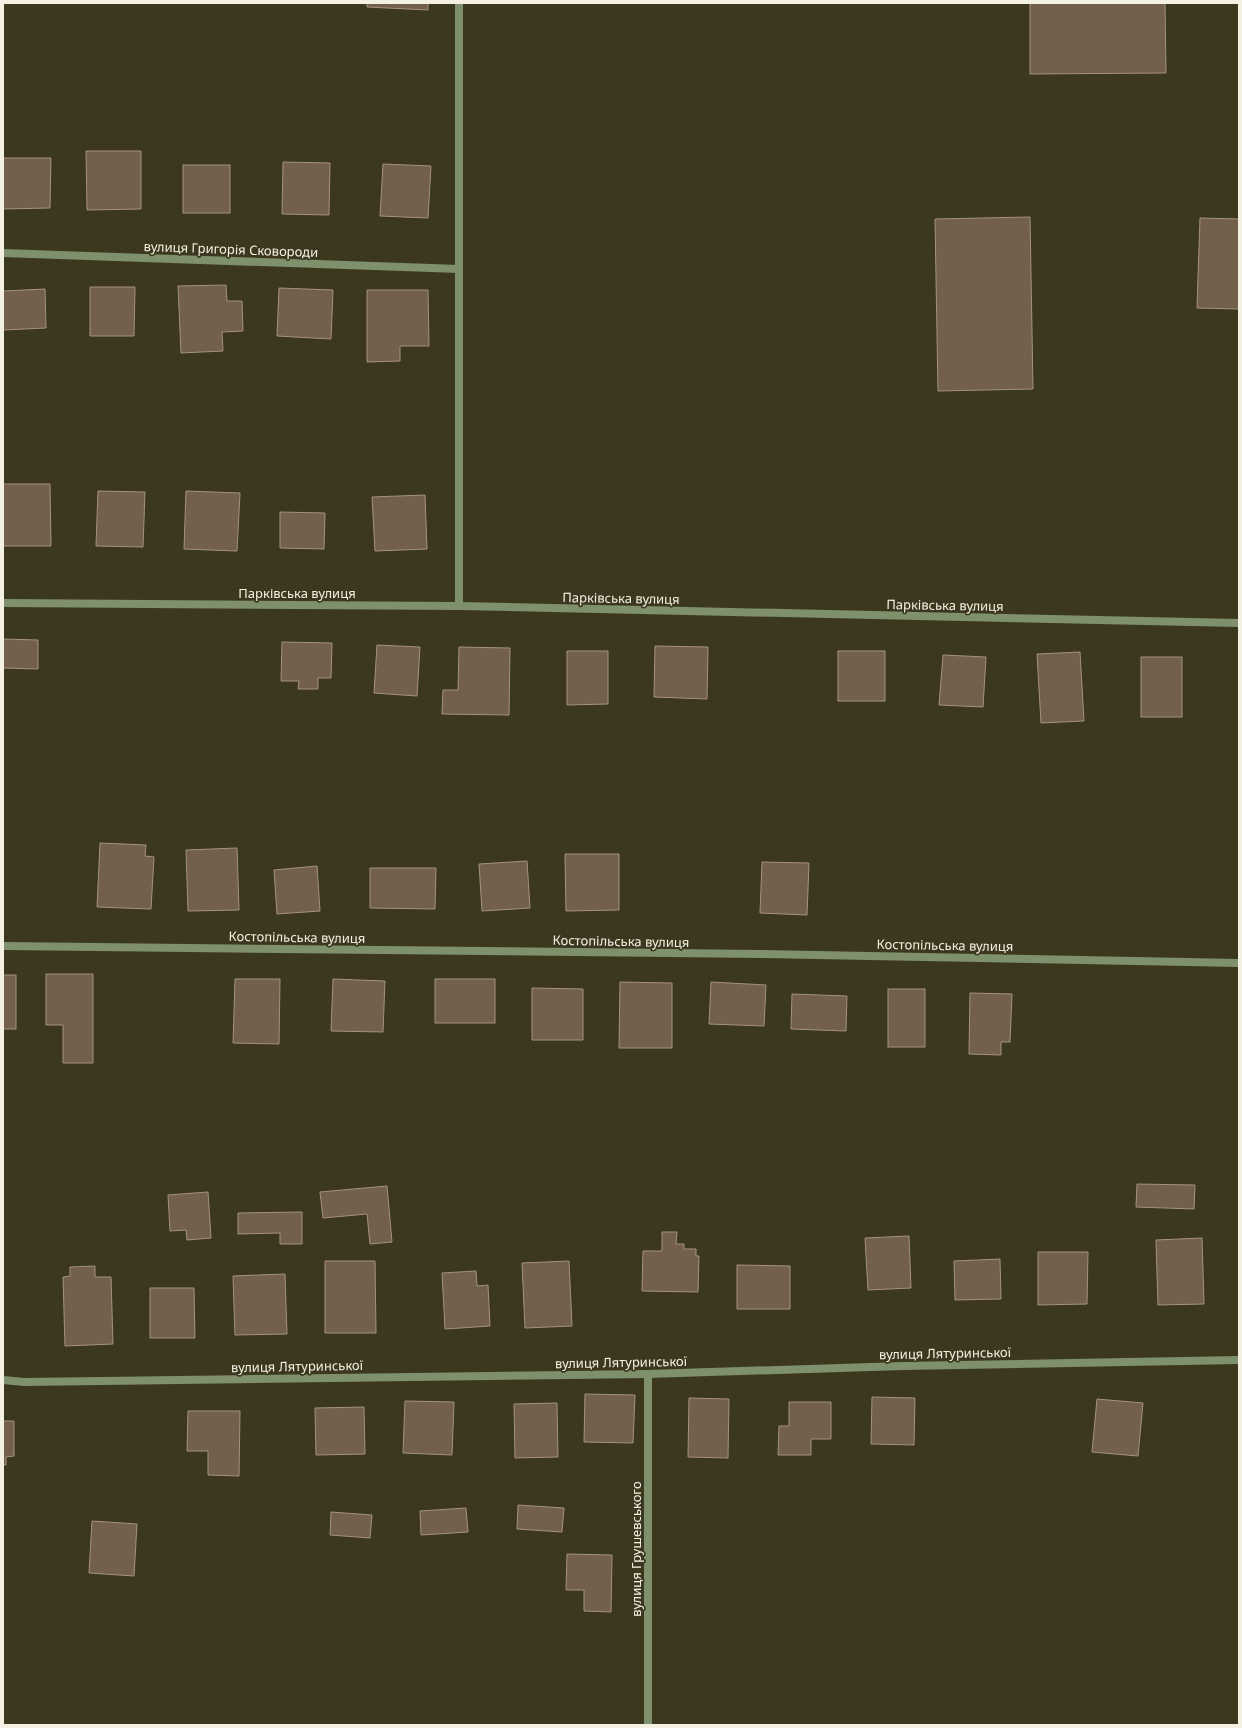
<svg xmlns="http://www.w3.org/2000/svg" width="1242" height="1728" font-family="'Noto Sans',sans-serif">
	<rect width="100%" height="100%" fill="#3c3820"/>
	<g fill="#73604c" stroke="#a6927d">
		<polygon points="367,3 428,3 428,10 367,7"/>
		<polygon points="1030,3 1165,3 1166,73 1030,74"/>
		<polygon points="86,151 141,151 141,209 87,210"/>
		<polygon points="3,158 51,158 50,208 3,209"/>
		<polygon points="283,162 330,163 329,215 282,214"/>
		<polygon points="383,164 431,166 428,218 380,216"/>
		<rect x="183" y="165" width="47" height="48"/>
		<polygon points="1030,217 1033,389 938,391 935,219"/>
		<polygon points="1200,218 1239,219 1239,309 1197,308"/>
		<polygon points="226,285 227,301 242,301 243,331 222,332 223,351 181,353 178,286"/>
		<polygon points="90,287 135,287 134,336 90,336"/>
		<polygon points="279,288 333,290 331,339 277,336"/>
		<polygon points="45,289 46,328 3,330 3,291"/>
		<polygon points="367,290 428,290 429,346 400,346 400,361 367,362"/>
		<polygon points="3,484 50,484 51,546 3,546"/>
		<polygon points="98,491 145,492 143,547 96,546"/>
		<polygon points="186,491 240,493 237,551 184,549"/>
		<polygon points="425,495 427,549 375,551 372,497"/>
		<polygon points="280,512 325,513 324,549 280,548"/>
		<polygon points="3,639 38,640 38,669 3,668"/>
		<polygon points="282,642 332,643 331,678 318,678 318,689 298,689 299,681 281,681"/>
		<polygon points="377,645 420,647 417,696 374,693"/>
		<polygon points="655,646 708,647 707,699 654,697"/>
		<polygon points="459,647 510,648 509,715 442,714 443,690 458,690"/>
		<polygon points="567,651 608,651 608,704 567,705"/>
		<rect x="838" y="651" width="47" height="50"/>
		<polygon points="1080,652 1084,721 1041,723 1037,654"/>
		<polygon points="943,655 986,657 983,707 939,705"/>
		<rect x="1141" y="657" width="41" height="60"/>
		<polygon points="100,843 146,845 145,856 154,857 151,909 97,907"/>
		<polygon points="237,848 239,910 188,911 186,850"/>
		<polygon points="565,854 619,854 619,910 566,911"/>
		<polygon points="527,861 530,908 482,911 479,864"/>
		<polygon points="762,862 809,863 807,915 760,913"/>
		<polygon points="317,866 320,911 277,914 274,870"/>
		<polygon points="370,868 436,868 435,909 370,908"/>
		<polygon points="46,974 93,974 93,1063 63,1063 63,1025 46,1025"/>
		<rect x="3" y="975" width="13" height="54"/>
		<polygon points="235,979 280,979 279,1044 233,1043"/>
		<polygon points="333,979 385,981 383,1032 331,1031"/>
		<rect x="435" y="979" width="60" height="44"/>
		<polygon points="620,982 672,983 672,1048 619,1048"/>
		<polygon points="711,982 766,985 764,1026 709,1024"/>
		<polygon points="532,988 583,989 583,1040 532,1040"/>
		<rect x="888" y="989" width="37" height="58"/>
		<polygon points="970,993 1012,994 1010,1042 1001,1042 1001,1055 969,1054"/>
		<polygon points="792,994 847,996 846,1031 791,1029"/>
		<polygon points="1137,1184 1195,1185 1194,1209 1136,1207"/>
		<polygon points="387,1186 392,1242 370,1244 367,1214 323,1218 320,1192"/>
		<polygon points="208,1192 211,1238 187,1240 186,1230 170,1231 168,1195"/>
		<polygon points="302,1212 302,1244 280,1244 280,1233 238,1234 238,1213"/>
		<polygon points="662,1232 677,1232 676,1244 684,1244 684,1249 696,1249 696,1256 699,1256 698,1292 642,1291 643,1251 662,1251"/>
		<polygon points="909,1236 911,1288 868,1290 865,1238"/>
		<polygon points="1202,1238 1204,1304 1158,1305 1156,1240"/>
		<polygon points="1038,1252 1088,1252 1087,1304 1038,1305"/>
		<polygon points="1000,1259 1001,1299 955,1300 954,1261"/>
		<polygon points="325,1261 375,1261 376,1333 325,1333"/>
		<polygon points="569,1261 572,1326 525,1328 522,1263"/>
		<polygon points="737,1265 790,1266 790,1309 737,1309"/>
		<polygon points="95,1266 95,1277 111,1277 113,1344 65,1346 63,1277 70,1276 70,1267"/>
		<polygon points="476,1271 477,1286 488,1285 490,1326 445,1329 442,1273"/>
		<polygon points="285,1274 287,1334 235,1335 233,1276"/>
		<polygon points="150,1288 194,1288 195,1338 150,1338"/>
		<polygon points="585,1394 635,1395 633,1443 584,1442"/>
		<polygon points="872,1397 915,1398 914,1445 871,1444"/>
		<polygon points="689,1398 729,1399 728,1458 688,1457"/>
		<polygon points="1097,1399 1143,1403 1138,1456 1092,1452"/>
		<polygon points="405,1401 454,1402 452,1455 403,1453"/>
		<polygon points="789,1402 831,1402 831,1439 811,1439 811,1455 778,1455 779,1426 789,1426"/>
		<polygon points="557,1403 558,1457 515,1458 514,1404"/>
		<polygon points="364,1407 365,1454 316,1455 315,1408"/>
		<polygon points="188,1411 240,1411 239,1476 208,1475 208,1451 187,1451"/>
		<polygon points="3,1421 14,1421 14,1456 6,1457 6,1465 3,1465"/>
		<polygon points="518,1505 564,1508 562,1532 517,1529"/>
		<polygon points="466,1508 468,1532 421,1535 420,1511"/>
		<polygon points="331,1512 372,1515 370,1538 330,1535"/>
		<polygon points="92,1521 137,1524 134,1576 89,1573"/>
		<polygon points="567,1554 612,1555 611,1612 584,1611 584,1590 566,1590"/>
	</g>
	<g fill="none" stroke-linecap="round" stroke-linejoin="round">
		<g stroke="#7e906c" stroke-width="8">
			<polyline points="3,253 459,269"/>
			<polyline points="3,603 459,606 1239,623"/>
			<polyline points="459,606 459,3"/>
			<polyline points="3,946 760,954 1239,963"/>
			<polyline points="648,1374 648,1725"/>
			<polyline points="3,1380 24,1382 648,1374 903,1366 1239,1360"/>
		</g>
	</g>
	<g text-anchor="middle" stroke-width="3.5" stroke-linejoin="round" paint-order="stroke">
		<g font-size="13" fill="#f4f1e3" stroke="#3c3820">
			<text transform="translate(231 249) rotate(2)" y="5">вулиця Григорія Сковороди</text>
			<text x="297" y="598">Парківська вулиця</text>
			<text transform="translate(621 598) rotate(1)" y="5">Парківська вулиця</text>
			<text transform="translate(945 605) rotate(1)" y="5">Парківська вулиця</text>
			<text transform="translate(297 937) rotate(1)" y="5">Костопільська вулиця</text>
			<text transform="translate(621 941) rotate(1)" y="5">Костопільська вулиця</text>
			<text transform="translate(945 945) rotate(1)" y="5">Костопільська вулиця</text>
			<text transform="translate(945 1353) rotate(-1)" y="5">вулиця Лятуринської</text>
			<text transform="translate(621 1362) rotate(-1)" y="5">вулиця Лятуринської</text>
			<text transform="translate(297 1366) rotate(-1)" y="5">вулиця Лятуринської</text>
			<text transform="translate(636 1549) rotate(-90)" y="5">вулиця Грушевського</text>
		</g>
	</g>
	<rect width="1242" height="1728" fill="none" stroke="#f4f1e3" stroke-width="8"/>
</svg>
